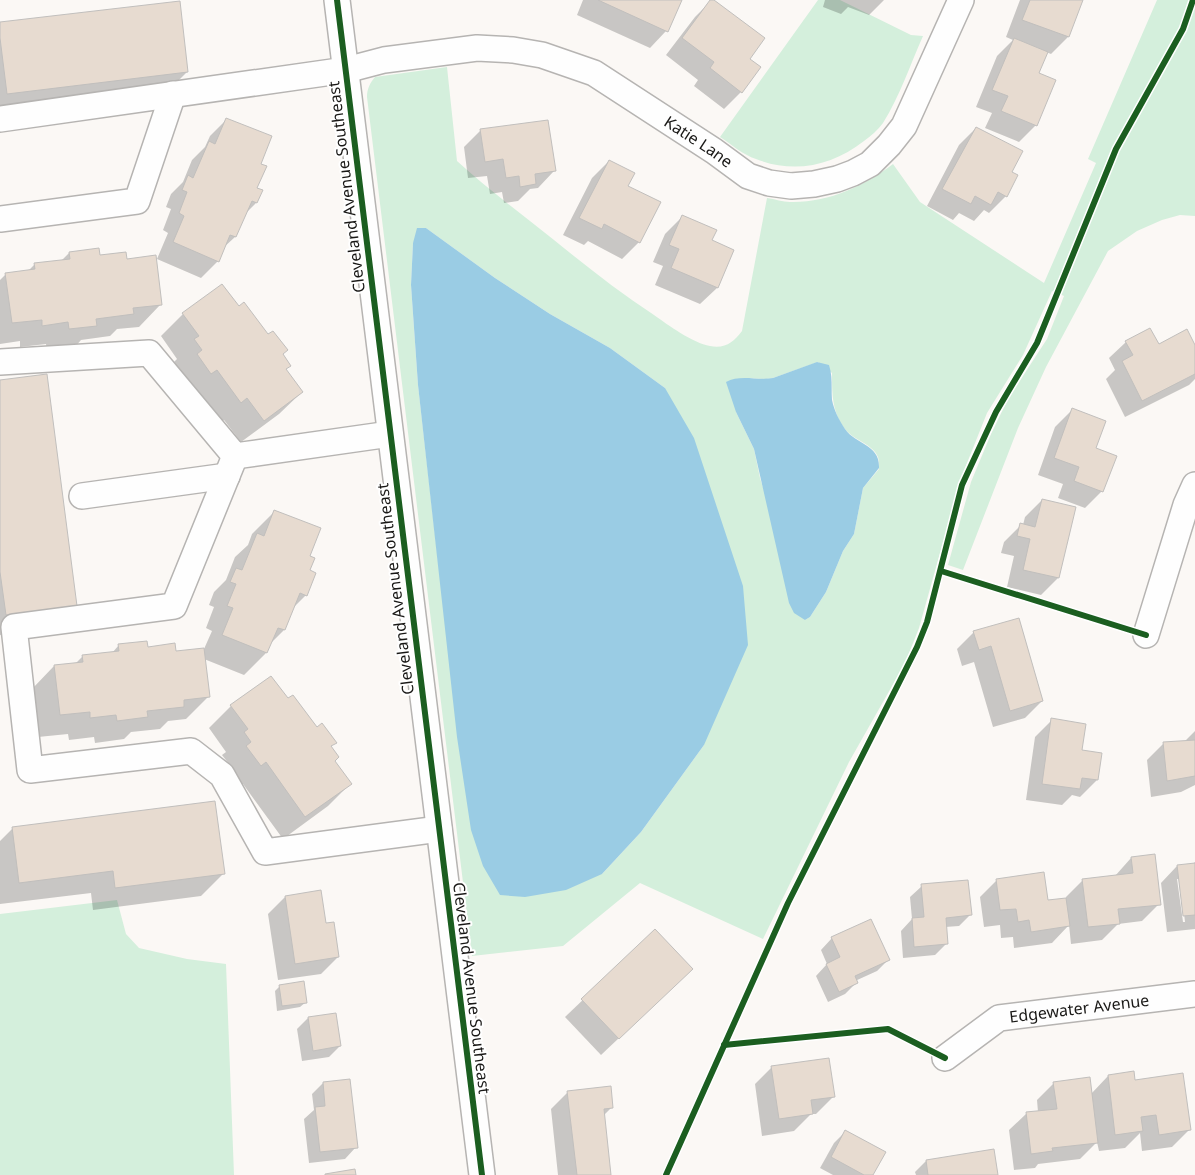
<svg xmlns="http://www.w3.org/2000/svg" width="1195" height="1175" font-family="'Noto Sans',sans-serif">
	<rect width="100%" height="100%" fill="#fbf8f5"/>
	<g fill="#d4efdc" fill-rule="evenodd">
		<path d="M818,0H840L911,35L923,36C910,65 900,96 883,123C878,130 871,136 864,141C832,166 794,174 756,159C743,155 731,144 720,137Z"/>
		<path d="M1157,0H1195V216L1180,215L1162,220L1137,231L1108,251L1046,367L1018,428L963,570L948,565L971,482L991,434L1008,399L1047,339L1064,296L1052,291L1023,355L987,413L961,478L919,628L905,663L849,762L763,939L640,883L563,946L472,956L367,97C367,89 370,83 375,77L447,67L457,161C488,189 521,214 554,240C586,266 619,292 654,315C668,325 693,343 710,346C725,349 734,342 742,331L767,198C775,199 783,202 790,202C828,203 864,186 893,164L920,202L1044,283L1096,163L1088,159ZM426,228L495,278L550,314L610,348L665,388L704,745L641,832L602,874L438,561L418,385L411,285L413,243ZM818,362L832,373C832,394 832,412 845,429C853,440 873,444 878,457C879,460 879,465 879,469L863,488L854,534L843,551L826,592L810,617L805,620L760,478L754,449L736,412L743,378L766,379L773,378Z"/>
		<polygon points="117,900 126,934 139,948 187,959 226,964 234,1175 0,1175 0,914"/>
	</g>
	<g fill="#9acce4">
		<polygon points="417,228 426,228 495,278 550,314 610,348 665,388 694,438 743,586 748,645 704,745 641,832 602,874 566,890 525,897 500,895 483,866 471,830 457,737 418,385 411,285 413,243"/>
		<path d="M817,362L829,365C833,377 831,388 832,400C834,410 839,420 845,429C856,445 880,444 879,468L863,488L854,534L843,551L826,592L810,617L805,620L794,613L789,603L754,449L736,412L726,382C740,374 758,381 773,378Z"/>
	</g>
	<g fill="#0003" fill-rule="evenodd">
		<polygon points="583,0 681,0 666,31 650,48 577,15"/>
		<polygon points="712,0 748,59 741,92 724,109 694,86 698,80 666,55 695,17"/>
		<polygon points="825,0 884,0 869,15 848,7 841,14 823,7"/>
		<polygon points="1020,0 1081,0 1068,37 1051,54 1046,52 1038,73 1036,125 1019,142 985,128 992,113 976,107 997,56 1013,40 1006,37"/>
		<polygon points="0,23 187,72 165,94 0,113"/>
		<polygon points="227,119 256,188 261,190 256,203 245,214 235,237 222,249 218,261 201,278 157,259 168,233 163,230 171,209 166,207 171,194 183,182 192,160 205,147 210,136"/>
		<polygon points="976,128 1011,172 1006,196 989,213 984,210 974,221 959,213 953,220 927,206 959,145"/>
		<polygon points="481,130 554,171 538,188 530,189 518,201 504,203 502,192 490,194 487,176 468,178 464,147"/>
		<polygon points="609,161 627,186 639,242 622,259 588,241 584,245 563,235 592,178"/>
		<polygon points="682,217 711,241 733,251 717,288 700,304 655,285 663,266 653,262 665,234"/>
		<polygon points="69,253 126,260 161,304 139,327 117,329 110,336 81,340 74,348 47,351 46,344 20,347 20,341 0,344 0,280 6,274 27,272 34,265 61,261"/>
		<polygon points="222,286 238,308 268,336 282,355 285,370 302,392 279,414 241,442 224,420 218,424 173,363 177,359 161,336 183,314"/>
		<polygon points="1126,342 1195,348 1195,379 1189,385 1125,417 1106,379 1115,370 1109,358"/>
		<polygon points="0,382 76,606 54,628 0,635"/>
		<polygon points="1072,410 1094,449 1102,491 1085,508 1058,498 1063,484 1038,475 1055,427"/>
		<polygon points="1042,500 1058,578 1041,595 1007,587 1014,556 1001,553 1004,542 1021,525 1023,525 1025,517"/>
		<polygon points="275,511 308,557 309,571 306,595 293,608 284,630 270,644 266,653 244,675 204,659 208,697 186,719 168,721 160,729 131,732 124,739 95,743 94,737 69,740 68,734 38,737 32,689 54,666 75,664 83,656 112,653 119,645 175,652 204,649 212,631 206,628 214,607 209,605 214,592 226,580 235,557 248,545 252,534"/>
		<polygon points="1019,619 1042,701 1025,718 993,727 974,662 962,666 957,649 974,632"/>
		<polygon points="287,700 316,728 335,742 330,747 334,761 350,784 328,806 283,839 243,784 238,787 225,769 229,764 222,755 226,752 209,728 231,706"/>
		<polygon points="1052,720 1080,751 1097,780 1080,797 1072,795 1062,805 1026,800 1035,737"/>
		<polygon points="1195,731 1195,785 1181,792 1151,797 1147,760 1164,743 1184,742"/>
		<polygon points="13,828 223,874 201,896 93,910 91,893 0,904 0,841"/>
		<polygon points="1131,858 1159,904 1142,921 1118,924 1102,940 1071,944 1069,925 1052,943 1014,948 1013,937 1001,938 1000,925 984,927 980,897 997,880 1047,902 1066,899 1066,897 1083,880 1115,876"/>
		<path d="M1195,862V929L1167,932L1161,883L1177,866L1193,864ZM1177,879H1180L1185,922H1183Z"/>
		<polygon points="922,886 970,915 959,926 945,927 947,943 935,955 903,958 901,931 912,919 910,897"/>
		<polygon points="285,897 325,924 338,957 321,974 278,980 268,914"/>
		<polygon points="655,931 675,985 601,1055 565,1017"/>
		<polygon points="832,938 888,960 877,971 855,981 856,983 845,994 828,1002 816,976 827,964 821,950"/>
		<polygon points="280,986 306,1002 300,1007 277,1011 275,991"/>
		<polygon points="308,1018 340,1046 329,1057 302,1061 297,1029"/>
		<polygon points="772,1067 833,1097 816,1114 811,1114 794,1131 762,1136 755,1084"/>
		<polygon points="1108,1076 1189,1130 1172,1147 1142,1151 1140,1133 1125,1148 1099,1151 1097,1142 1080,1159 1038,1164 1035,1168 1014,1170 1009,1130 1026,1114 1038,1112 1037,1100 1054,1083 1091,1094"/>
		<polygon points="323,1083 356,1147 345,1159 309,1163 304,1119 314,1110 312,1094"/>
		<polygon points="568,1092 612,1107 603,1116 610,1175 558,1175 551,1109"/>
		<polygon points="846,1131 871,1175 833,1175 820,1168 834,1143"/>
		<polygon points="926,1161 997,1175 916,1175 915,1172"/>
	</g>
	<g fill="#e7dbd0" stroke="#c1bfbd">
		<polygon points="598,0 682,0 668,32"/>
		<polygon points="710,0 714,0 765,38 750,59 761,67 742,93 710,68 714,62 682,38"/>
		<polygon points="1030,0 1083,0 1069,37 1022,20"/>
		<polygon points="180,1 188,72 7,94 0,38 0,22"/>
		<polygon points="1014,38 1048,52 1039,73 1056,80 1037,126 1001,111 1008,96 992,90"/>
		<polygon points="226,118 272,136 261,164 267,166 257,188 263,190 257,203 252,201 236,237 230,235 219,262 173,242 184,216 179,213 187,192 182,190 188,175 193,178 209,141 215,144"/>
		<polygon points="548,120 556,171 535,174 536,184 520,187 519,176 506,178 503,159 485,162 480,129"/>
		<polygon points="976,127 1023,151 1012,172 1018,175 1007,197 998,192 991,205 975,196 971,204 942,189"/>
		<polygon points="609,160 635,173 628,186 661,202 640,243 604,224 602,229 579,218"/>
		<polygon points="682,215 717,230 712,240 734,250 718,288 671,268 679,249 669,245"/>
		<polygon points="99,248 100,255 126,252 127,259 156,255 162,305 133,308 134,314 96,319 97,326 69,329 68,322 42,326 42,320 12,323 5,273 35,269 34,263 70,259 69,252"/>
		<polygon points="222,284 239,306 244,302 268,334 273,331 288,350 283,354 291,366 286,369 303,392 264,421 247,398 241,403 217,370 211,374 197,354 202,350 194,339 199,336 182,313"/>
		<polygon points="1150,328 1159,344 1187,329 1195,345 1195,374 1142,401 1122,361 1133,355 1125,341"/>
		<polygon points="47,374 77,606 6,615 0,572 0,380"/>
		<polygon points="1072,408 1106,421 1096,448 1117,456 1103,492 1074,481 1079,467 1054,458"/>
		<polygon points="1042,499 1076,507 1059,578 1023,570 1030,539 1017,536 1020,523 1035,527"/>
		<polygon points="274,510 321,528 310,556 315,558 310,570 316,573 307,596 300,593 285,630 278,628 267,653 222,635 233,608 227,606 236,584 230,582 236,568 242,570 257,533 264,536"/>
		<polygon points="1019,618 1043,701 1010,711 991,646 979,650 973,631"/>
		<polygon points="147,641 148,647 175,643 176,651 204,648 210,697 184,700 184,707 147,711 148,717 117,721 116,715 90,718 90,712 60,715 54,665 83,662 82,655 119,651 118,644"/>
		<polygon points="271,676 288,698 293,695 317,727 322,723 337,743 331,746 339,757 335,761 352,784 305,817 266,762 261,766 246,746 251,742 244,732 248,729 230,705"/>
		<polygon points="1051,718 1086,724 1082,750 1102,753 1098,780 1082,778 1080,789 1042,784"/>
		<polygon points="1195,740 1195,776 1167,781 1163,742"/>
		<polygon points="215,801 225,874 115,888 113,871 19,883 12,827"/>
		<polygon points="1155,854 1161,905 1118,909 1120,924 1088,927 1082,879 1133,873 1131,857"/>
		<polygon points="1195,863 1195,915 1183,916 1177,865"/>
		<polygon points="1044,872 1048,900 1066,898 1070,926 1031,932 1029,920 1018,922 1016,909 1000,910 996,879"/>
		<polygon points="968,880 972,915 946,918 948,944 914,947 912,918 924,917 921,884"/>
		<polygon points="321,890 326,923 334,922 339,957 295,964 285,896"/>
		<polygon points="871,919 890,960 855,976 858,983 839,992 826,964 840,957 831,937"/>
		<polygon points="655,929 693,969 619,1039 581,999"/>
		<polygon points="304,981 307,1003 282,1006 279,985"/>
		<polygon points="336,1013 341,1046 313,1051 308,1017"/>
		<polygon points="829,1058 835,1097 811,1100 813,1114 779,1119 771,1066"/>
		<polygon points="1134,1071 1135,1080 1183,1073 1191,1130 1159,1135 1156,1115 1141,1117 1143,1131 1115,1135 1108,1075"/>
		<polygon points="1090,1077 1098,1143 1052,1148 1053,1151 1031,1154 1026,1112 1057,1109 1053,1082"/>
		<polygon points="350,1079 358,1148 320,1152 315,1107 325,1106 323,1082"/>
		<polygon points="611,1086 613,1108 604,1109 611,1175 577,1175 567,1091"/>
		<polygon points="845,1130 886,1152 873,1175 864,1175 831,1157"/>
		<polygon points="994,1149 998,1175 928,1175 926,1160"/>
		<polygon points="355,1169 356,1175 325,1175 325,1174"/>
	</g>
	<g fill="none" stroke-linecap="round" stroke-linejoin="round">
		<defs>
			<g id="minor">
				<polyline points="337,0 482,1175"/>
				<path id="s1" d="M0,119L346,70L384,60L477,48L513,50L542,55L594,73L714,151L748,176L769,183L791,186L814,184L837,179L853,173L870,164L889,145L904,126L961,0"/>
				<polyline points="0,219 137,201 173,94"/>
				<polyline points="0,362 149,353 235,456 390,434"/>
				<polyline points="235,456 174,606 14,627 30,770 191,751 222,775 265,852 439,829"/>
				<polyline points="82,496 227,476"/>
				<polyline points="1146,635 1186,505 1195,485"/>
				<path id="s2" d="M945,1058L999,1018L1195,994"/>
			</g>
		</defs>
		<use href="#minor" stroke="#b6b4b2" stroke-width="28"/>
		<use href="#minor" stroke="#fefefe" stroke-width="25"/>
		<defs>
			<g id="cycleway">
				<polyline points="337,0 482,1175"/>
				<polyline points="941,571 1146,635"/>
				<polyline points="724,1045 888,1029 945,1058"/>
				<polyline points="666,1175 788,903 917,647 927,622 962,485 996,412 1037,343 1116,149 1183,29 1193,0"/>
			</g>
		</defs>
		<use href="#cycleway" stroke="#fff" stroke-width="9"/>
		<use href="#cycleway" stroke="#1b5e20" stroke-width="6"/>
	</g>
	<g text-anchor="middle" stroke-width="4" stroke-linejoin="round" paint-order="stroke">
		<g font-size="16" fill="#191816" stroke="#fff">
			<text dy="6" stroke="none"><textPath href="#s1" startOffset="728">Katie Lane</textPath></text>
			<text transform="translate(346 187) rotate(-97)" y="6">Cleveland Avenue Southeast</text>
			<text transform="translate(395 589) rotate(-97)" y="6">Cleveland Avenue Southeast</text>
			<text transform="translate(472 988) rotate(83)" y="6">Cleveland Avenue Southeast</text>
			<text dy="6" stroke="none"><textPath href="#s2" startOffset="148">Edgewater Avenue</textPath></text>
		</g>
	</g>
</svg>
